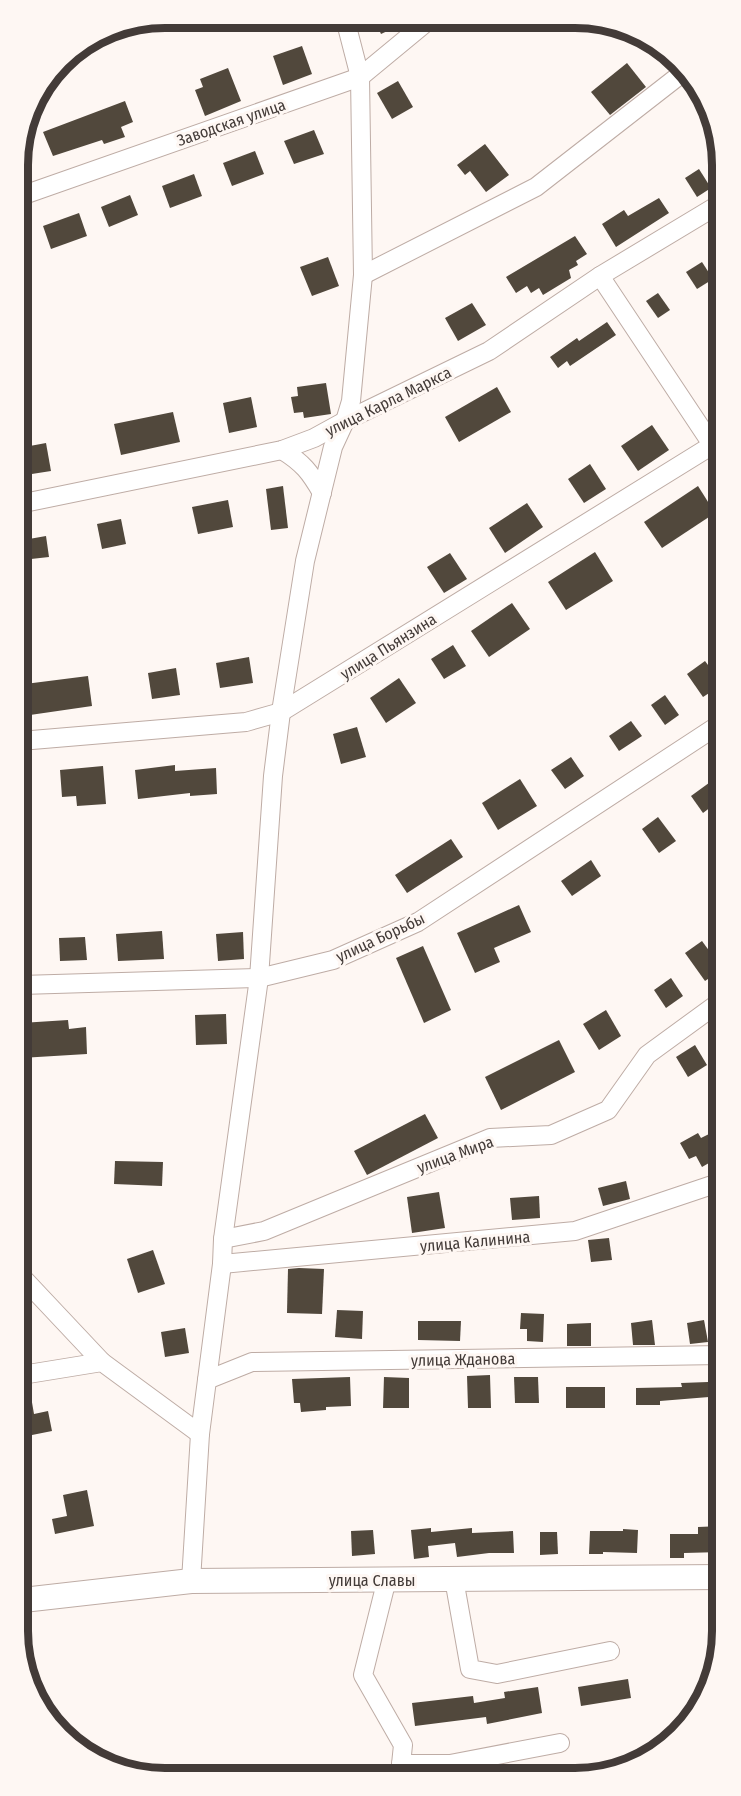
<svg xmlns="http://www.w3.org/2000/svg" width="741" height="1796" font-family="'Fira Sans Condensed',sans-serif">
	<rect width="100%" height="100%" fill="#fef7f3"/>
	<g fill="#51483c">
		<polygon points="374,19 387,19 411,20 381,34"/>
		<polygon points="302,46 312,74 283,85 273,56"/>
		<polygon points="627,63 646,87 610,115 591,92"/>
		<polygon points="228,68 241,101 205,116 195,90 203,87 200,79"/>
		<polygon points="398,81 413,107 392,119 377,93"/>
		<polygon points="125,101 133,122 121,127 125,137 104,144 102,140 53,156 43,132"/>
		<polygon points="314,130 324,154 294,164 284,141"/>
		<polygon points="485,144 509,175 486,192 470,171 465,175 457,165"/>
		<polygon points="255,151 264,174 232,186 223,163"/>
		<polygon points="699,169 711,188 697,197 685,178"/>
		<polygon points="194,174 202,196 170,208 162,186"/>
		<polygon points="130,195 138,215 109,227 101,207"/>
		<polygon points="659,198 669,213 616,247 602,224 624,210 628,216"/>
		<polygon points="79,213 87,236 51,249 43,226"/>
		<polygon points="575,236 587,254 576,261 578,265 569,270 571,278 543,295 539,288 531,293 527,286 516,293 506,277"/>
		<polygon points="328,257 339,286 312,296 300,267"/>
		<polygon points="702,262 713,279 697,289 686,272"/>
		<polygon points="658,293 670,310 658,318 646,301"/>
		<polygon points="472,303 486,325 458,341 445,318"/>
		<polygon points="607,322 616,335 570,366 567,361 558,368 550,357 577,338 579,341"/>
		<polygon points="326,383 331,414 304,418 303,412 294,413 291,397 298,396 297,387"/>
		<polygon points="497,387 511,412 459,442 445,417"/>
		<polygon points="251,397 257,427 229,433 223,403"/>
		<polygon points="173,412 180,442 121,455 114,424"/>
		<polygon points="652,425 669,450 638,471 621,446"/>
		<polygon points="46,443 51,471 19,476 19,448"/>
		<polygon points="590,464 606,489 584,503 568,479"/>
		<polygon points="283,486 288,528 271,530 266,489"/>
		<polygon points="698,486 715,513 662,548 644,522"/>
		<polygon points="228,500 233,527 198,534 192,507"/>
		<polygon points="527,503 543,527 505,553 489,528"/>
		<polygon points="121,519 126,544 102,549 97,524"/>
		<polygon points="27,528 29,539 46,536 49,557 31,559 32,567 20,569 19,529"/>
		<polygon points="595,552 613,581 566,610 548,582"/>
		<polygon points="450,553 467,579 444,593 427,567"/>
		<polygon points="512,603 530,629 489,657 471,631"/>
		<polygon points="453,645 466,666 444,679 431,659"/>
		<polygon points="249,657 253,683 220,688 216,663"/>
		<polygon points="705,661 720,681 720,686 703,697 687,674"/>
		<polygon points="176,668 180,695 152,699 148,673"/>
		<polygon points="88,676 92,706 30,715 25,684"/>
		<polygon points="399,678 416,703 386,723 370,698"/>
		<polygon points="665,695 679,715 665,725 651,705"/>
		<polygon points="631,721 642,736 619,751 609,736"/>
		<polygon points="357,727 366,757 341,764 333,734"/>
		<polygon points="571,757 584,776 565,789 551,770"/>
		<polygon points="175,765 175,771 216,768 217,794 190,796 190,793 138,799 135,770"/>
		<polygon points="103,766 106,804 77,806 76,796 62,797 60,770"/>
		<polygon points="520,779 537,806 498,830 482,803"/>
		<polygon points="713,780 720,790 720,800 703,813 691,796"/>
		<polygon points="658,817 676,841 659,853 642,829"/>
		<polygon points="451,839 463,857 407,893 395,875"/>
		<polygon points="591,860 601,876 572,896 561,881"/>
		<polygon points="519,905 531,932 494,948 500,962 475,973 457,933"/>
		<polygon points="162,931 164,959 118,961 116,934"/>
		<polygon points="243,932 244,959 218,961 216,934"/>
		<polygon points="85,937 87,960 60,961 59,938"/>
		<polygon points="702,941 721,967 721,970 705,981 685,953"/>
		<polygon points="423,946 451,1010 424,1023 396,958"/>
		<polygon points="671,978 683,996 666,1008 654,990"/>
		<polygon points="606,1010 621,1036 599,1050 583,1024"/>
		<polygon points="226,1014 227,1044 196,1045 195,1015"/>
		<polygon points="68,1020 69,1029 86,1027 87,1054 21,1058 21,1023"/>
		<polygon points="559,1040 575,1072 501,1110 485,1077"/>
		<polygon points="695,1045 707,1065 688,1077 676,1057"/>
		<polygon points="425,1114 438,1138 367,1175 354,1151"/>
		<polygon points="721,1128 721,1156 702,1167 696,1156 689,1159 680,1143 698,1133 701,1138"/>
		<polygon points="115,1161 163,1162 162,1186 114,1184"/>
		<polygon points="626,1181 630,1199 603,1206 598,1188"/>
		<polygon points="439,1192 445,1228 412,1233 407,1197"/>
		<polygon points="539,1196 540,1218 512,1220 510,1198"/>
		<polygon points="609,1238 612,1260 591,1262 588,1240"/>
		<polygon points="153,1250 165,1284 138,1293 127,1259"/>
		<polygon points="299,1268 324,1269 322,1314 287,1313 288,1269"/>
		<polygon points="337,1310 363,1311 362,1339 335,1337"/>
		<polygon points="521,1313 544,1314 543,1342 527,1341 527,1329 520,1329"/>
		<polygon points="652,1320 655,1345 633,1345 631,1323"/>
		<polygon points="704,1320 708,1342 690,1344 687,1323"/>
		<polygon points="418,1321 461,1321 460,1341 418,1340"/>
		<polygon points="591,1323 591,1346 567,1346 567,1324"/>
		<polygon points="185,1328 189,1353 165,1357 161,1332"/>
		<polygon points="490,1375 491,1408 468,1408 467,1376"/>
		<polygon points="350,1377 351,1406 326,1407 326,1410 301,1412 300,1403 294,1403 292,1379"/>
		<polygon points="384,1377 409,1378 409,1408 383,1408"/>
		<polygon points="514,1377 538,1377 539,1403 515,1403"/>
		<polygon points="708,1382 709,1397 660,1401 660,1405 636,1405 636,1388 682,1387 681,1383"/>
		<polygon points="29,1385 34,1414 48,1411 52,1431 22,1437 22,1386"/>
		<rect x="566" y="1387" width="39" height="21"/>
		<polygon points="87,1490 94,1526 55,1534 52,1519 67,1516 63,1495"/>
		<polygon points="722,1526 722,1552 684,1553 684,1558 670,1558 670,1534 698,1534 698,1527"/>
		<polygon points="431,1528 431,1532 472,1528 472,1533 513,1531 514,1553 489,1553 457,1557 455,1543 428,1546 429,1557 414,1559 411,1530"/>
		<polygon points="623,1529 638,1530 637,1553 603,1552 603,1554 589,1554 590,1531 623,1531"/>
		<polygon points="373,1530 375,1554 352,1556 351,1531"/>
		<polygon points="540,1532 557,1532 558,1554 540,1555"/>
		<polygon points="628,1679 631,1698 581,1706 578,1687"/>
		<polygon points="538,1687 542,1713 487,1724 486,1717 415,1726 412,1703 473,1696 474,1703 505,1698 504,1692"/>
	</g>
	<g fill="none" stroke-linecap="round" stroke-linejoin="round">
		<defs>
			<g id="minor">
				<polyline points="18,197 360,77 429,20"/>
				<polyline points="363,275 536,187 685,71"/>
				<polyline points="600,276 719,455"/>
				<path d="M282,450C303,463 310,472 322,493"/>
				<polyline points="19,504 282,450 314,438 345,421 489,351 600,276 718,205"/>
				<polyline points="20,741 246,722 281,712 719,441"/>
				<polyline points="21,985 259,978 333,960 418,922 720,724"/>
				<polyline points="223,1239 264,1231 490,1138 551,1135 608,1110 647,1055 721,1001"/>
				<polyline points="222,1264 575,1231 721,1182"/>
				<polyline points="22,1277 102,1362"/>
				<polyline points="22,1375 102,1362 200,1434"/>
				<polyline points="207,1380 252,1362 722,1355"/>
				<polyline points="387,1579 363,1675 403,1745 400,1774"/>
				<polyline points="454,1579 470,1669 497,1674 610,1651"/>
				<polyline points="191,1581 200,1434 222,1264 223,1239 259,978 273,776 281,712 305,561 333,447 345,421 351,401 363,275 360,77 345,19"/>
				<polyline points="401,1764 450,1764 560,1743"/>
			</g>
			<polyline id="major" points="23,1600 191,1581 723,1577"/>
		</defs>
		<use href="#minor" stroke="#beaca5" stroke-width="20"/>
		<use href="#major" stroke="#beaca5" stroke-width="26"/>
		<use href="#minor" stroke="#fff" stroke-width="18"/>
		<use href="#major" stroke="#fff" stroke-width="24"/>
	</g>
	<g text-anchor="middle" stroke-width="6" stroke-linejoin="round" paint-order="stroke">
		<g font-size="16" fill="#433b38" stroke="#fef7f3">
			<text transform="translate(231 122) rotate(-19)" y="6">Заводская улица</text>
			<text transform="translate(388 401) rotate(-26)" y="6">улица Карла Маркса</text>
			<text transform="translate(388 646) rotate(-32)" y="6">улица Пьянзина</text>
			<text transform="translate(380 937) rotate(-25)" y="6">улица Борьбы</text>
			<text transform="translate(455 1154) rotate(-20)" y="6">улица Мира</text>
			<text transform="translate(475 1241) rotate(-5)" y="6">улица Калинина</text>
			<text transform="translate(463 1359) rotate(-1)" y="6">улица Жданова</text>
			<text x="372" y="1586">улица Славы</text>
		</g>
	</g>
	<path d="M0 0H741V1796H0ZM165 28H575A137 137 0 0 1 712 165V1631A137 137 0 0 1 575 1768H165A137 137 0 0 1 28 1631V165A137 137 0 0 1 165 28Z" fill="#fef7f3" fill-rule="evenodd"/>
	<path fill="none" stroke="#433b38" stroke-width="8" d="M165 28H575A137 137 0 0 1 712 165V1631A137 137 0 0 1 575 1768H165A137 137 0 0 1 28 1631V165A137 137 0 0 1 165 28Z"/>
</svg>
